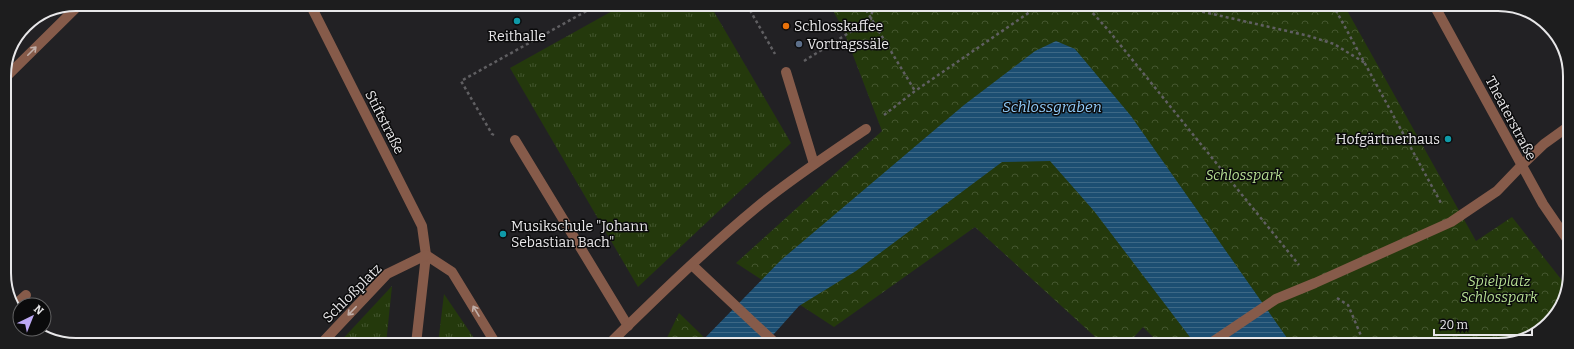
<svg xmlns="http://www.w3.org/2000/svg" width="1574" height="349" font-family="Bitter,serif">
	<defs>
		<pattern id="grass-tufts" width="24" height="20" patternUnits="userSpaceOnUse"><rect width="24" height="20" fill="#24390c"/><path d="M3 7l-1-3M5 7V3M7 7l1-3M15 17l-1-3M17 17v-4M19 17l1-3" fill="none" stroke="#44562f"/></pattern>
		<pattern id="park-crowns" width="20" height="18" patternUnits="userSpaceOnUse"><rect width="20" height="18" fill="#24390c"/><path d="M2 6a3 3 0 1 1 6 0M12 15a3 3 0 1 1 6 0" fill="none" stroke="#44562f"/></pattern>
		<pattern id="water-rules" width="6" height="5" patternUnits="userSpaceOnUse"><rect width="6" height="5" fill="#1c4e72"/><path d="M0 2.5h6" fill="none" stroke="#3d6886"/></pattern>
	</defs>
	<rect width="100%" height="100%" fill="#222124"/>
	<g fill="url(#grass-tufts)">
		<polygon points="623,5 710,5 791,143 638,287 510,68"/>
		<polygon points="392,286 386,344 338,344"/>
		<polygon points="444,294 478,344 438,344"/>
	</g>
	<g fill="url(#park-crowns)">
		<polygon points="830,5 1344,5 1476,241 1512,217 1568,288 1546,327 1502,345 1161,345 1143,327 1127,345 1104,345 975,227 834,327 736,263 882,131 843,29"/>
		<polygon points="679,313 711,344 664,344"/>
	</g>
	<polygon fill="url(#water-rules)" points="1056,41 1075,49 1131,116 1292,345 1196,345 1094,211 1050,161 1002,162 856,271 799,306 765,344 699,344 781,260 964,105 1035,51"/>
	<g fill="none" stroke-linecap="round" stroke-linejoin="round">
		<g stroke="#605f62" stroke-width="2.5" stroke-dasharray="3 3" stroke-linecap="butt">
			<polyline points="747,5 775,54"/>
			<polyline points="863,5 915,91"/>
			<polyline points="1077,5 1091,11 1109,31 1299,265"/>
			<polyline points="1173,5 1309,36 1334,44 1365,63"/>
			<polyline points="1333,5 1441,203"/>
			<polyline points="804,61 871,19 873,5"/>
			<polyline points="884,115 915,91 1040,5"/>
			<polyline points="494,135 492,134 461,81 599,4"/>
			<polyline points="1337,298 1348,305 1365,345"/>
		</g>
		<g stroke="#865b4a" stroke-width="10">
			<polyline points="786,72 814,164"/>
			<polyline points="515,140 628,326"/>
			<polyline points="692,265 774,342"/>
			<polyline points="15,305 26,295"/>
			<path d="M609,344C657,297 705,250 757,207C791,179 829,154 866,129"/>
			<polyline points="1208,345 1276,299 1315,283 1451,222 1497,191 1521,166"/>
		</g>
		<g stroke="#865b4a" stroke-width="10">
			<polyline points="310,4 422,226 426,255 416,344"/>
			<polyline points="1434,5 1543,204 1569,242"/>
			<polyline points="4,79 80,4"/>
			<polyline points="1521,166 1544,144 1569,126"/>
			<polyline points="426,255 452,272 496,344"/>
			<polyline points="321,344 387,274 426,255"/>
		</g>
	</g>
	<defs><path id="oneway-shaft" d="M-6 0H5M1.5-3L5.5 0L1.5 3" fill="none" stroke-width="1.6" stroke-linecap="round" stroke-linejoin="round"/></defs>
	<g stroke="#c1afa9">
		<use href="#oneway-shaft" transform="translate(32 51) rotate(-45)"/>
		<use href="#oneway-shaft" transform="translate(352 311) rotate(134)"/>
		<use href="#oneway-shaft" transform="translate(476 311) rotate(-121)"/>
	</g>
	<g fill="#0f9aa8" stroke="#0b0b0c" stroke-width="1.5">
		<circle cx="517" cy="21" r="4"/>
		<circle cx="1448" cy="139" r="4"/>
		<circle cx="503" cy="234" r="4"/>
	</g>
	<circle fill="#e8710a" stroke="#0b0b0c" stroke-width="1.5" cx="786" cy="26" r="4"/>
	<circle fill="#5c6f8a" stroke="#0b0b0c" stroke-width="1.5" cx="799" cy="44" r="4"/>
	<g text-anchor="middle" stroke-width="3" stroke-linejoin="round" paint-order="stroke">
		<g font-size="14" fill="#e8e7e9" stroke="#0b0b0c" text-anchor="start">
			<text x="794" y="31">Schlosskaffee</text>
			<text x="517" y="41" text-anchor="middle">Reithalle</text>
			<text x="807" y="49">Vortragssäle</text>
			<text x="1440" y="144" text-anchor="end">Hofgärtnerhaus</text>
			<text x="511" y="231">Musikschule "Johann<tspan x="511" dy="16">Sebastian Bach"</tspan></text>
		</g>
		<g font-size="14" fill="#e8e7e9" stroke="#0b0b0c">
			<text transform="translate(1511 118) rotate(62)" y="5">Theaterstraße</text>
			<text transform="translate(385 122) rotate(63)" y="5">Stiftstraße</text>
			<text transform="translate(352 293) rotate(-45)" y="5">Schloßplatz</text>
		</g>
		<g font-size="14" font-style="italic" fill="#b6df93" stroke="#0b0b0c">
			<text x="1244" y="180">Schlosspark</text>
			<text x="1499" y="286">Spielplatz<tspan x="1499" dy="16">Schlosspark</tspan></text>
		</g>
		<g font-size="15" font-style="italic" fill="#90caf8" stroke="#0b0b0c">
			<text x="1052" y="112">Schlossgraben</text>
		</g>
	</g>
	<path d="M0 0H1574V349H0ZM76 11H1498A65 65 0 0 1 1563 76V273A65 65 0 0 1 1498 338H76A65 65 0 0 1 11 273V76A65 65 0 0 1 76 11Z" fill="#1d1d1e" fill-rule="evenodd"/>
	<path fill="none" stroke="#e8e7e9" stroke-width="2" d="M76 11H1498A65 65 0 0 1 1563 76V273A65 65 0 0 1 1498 338H76A65 65 0 0 1 11 273V76A65 65 0 0 1 76 11Z"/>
	<g transform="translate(32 317) rotate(43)"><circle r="19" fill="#0b0b0c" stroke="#636364"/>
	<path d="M0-3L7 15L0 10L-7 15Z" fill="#bda9f5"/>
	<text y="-6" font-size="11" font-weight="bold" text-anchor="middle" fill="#e8e7e9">N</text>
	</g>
	<path d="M1434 329v6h98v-6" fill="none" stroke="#e8e7e9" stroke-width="2"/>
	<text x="1440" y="329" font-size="12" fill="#e8e7e9" stroke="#0b0b0c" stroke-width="3" paint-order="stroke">20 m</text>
</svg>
